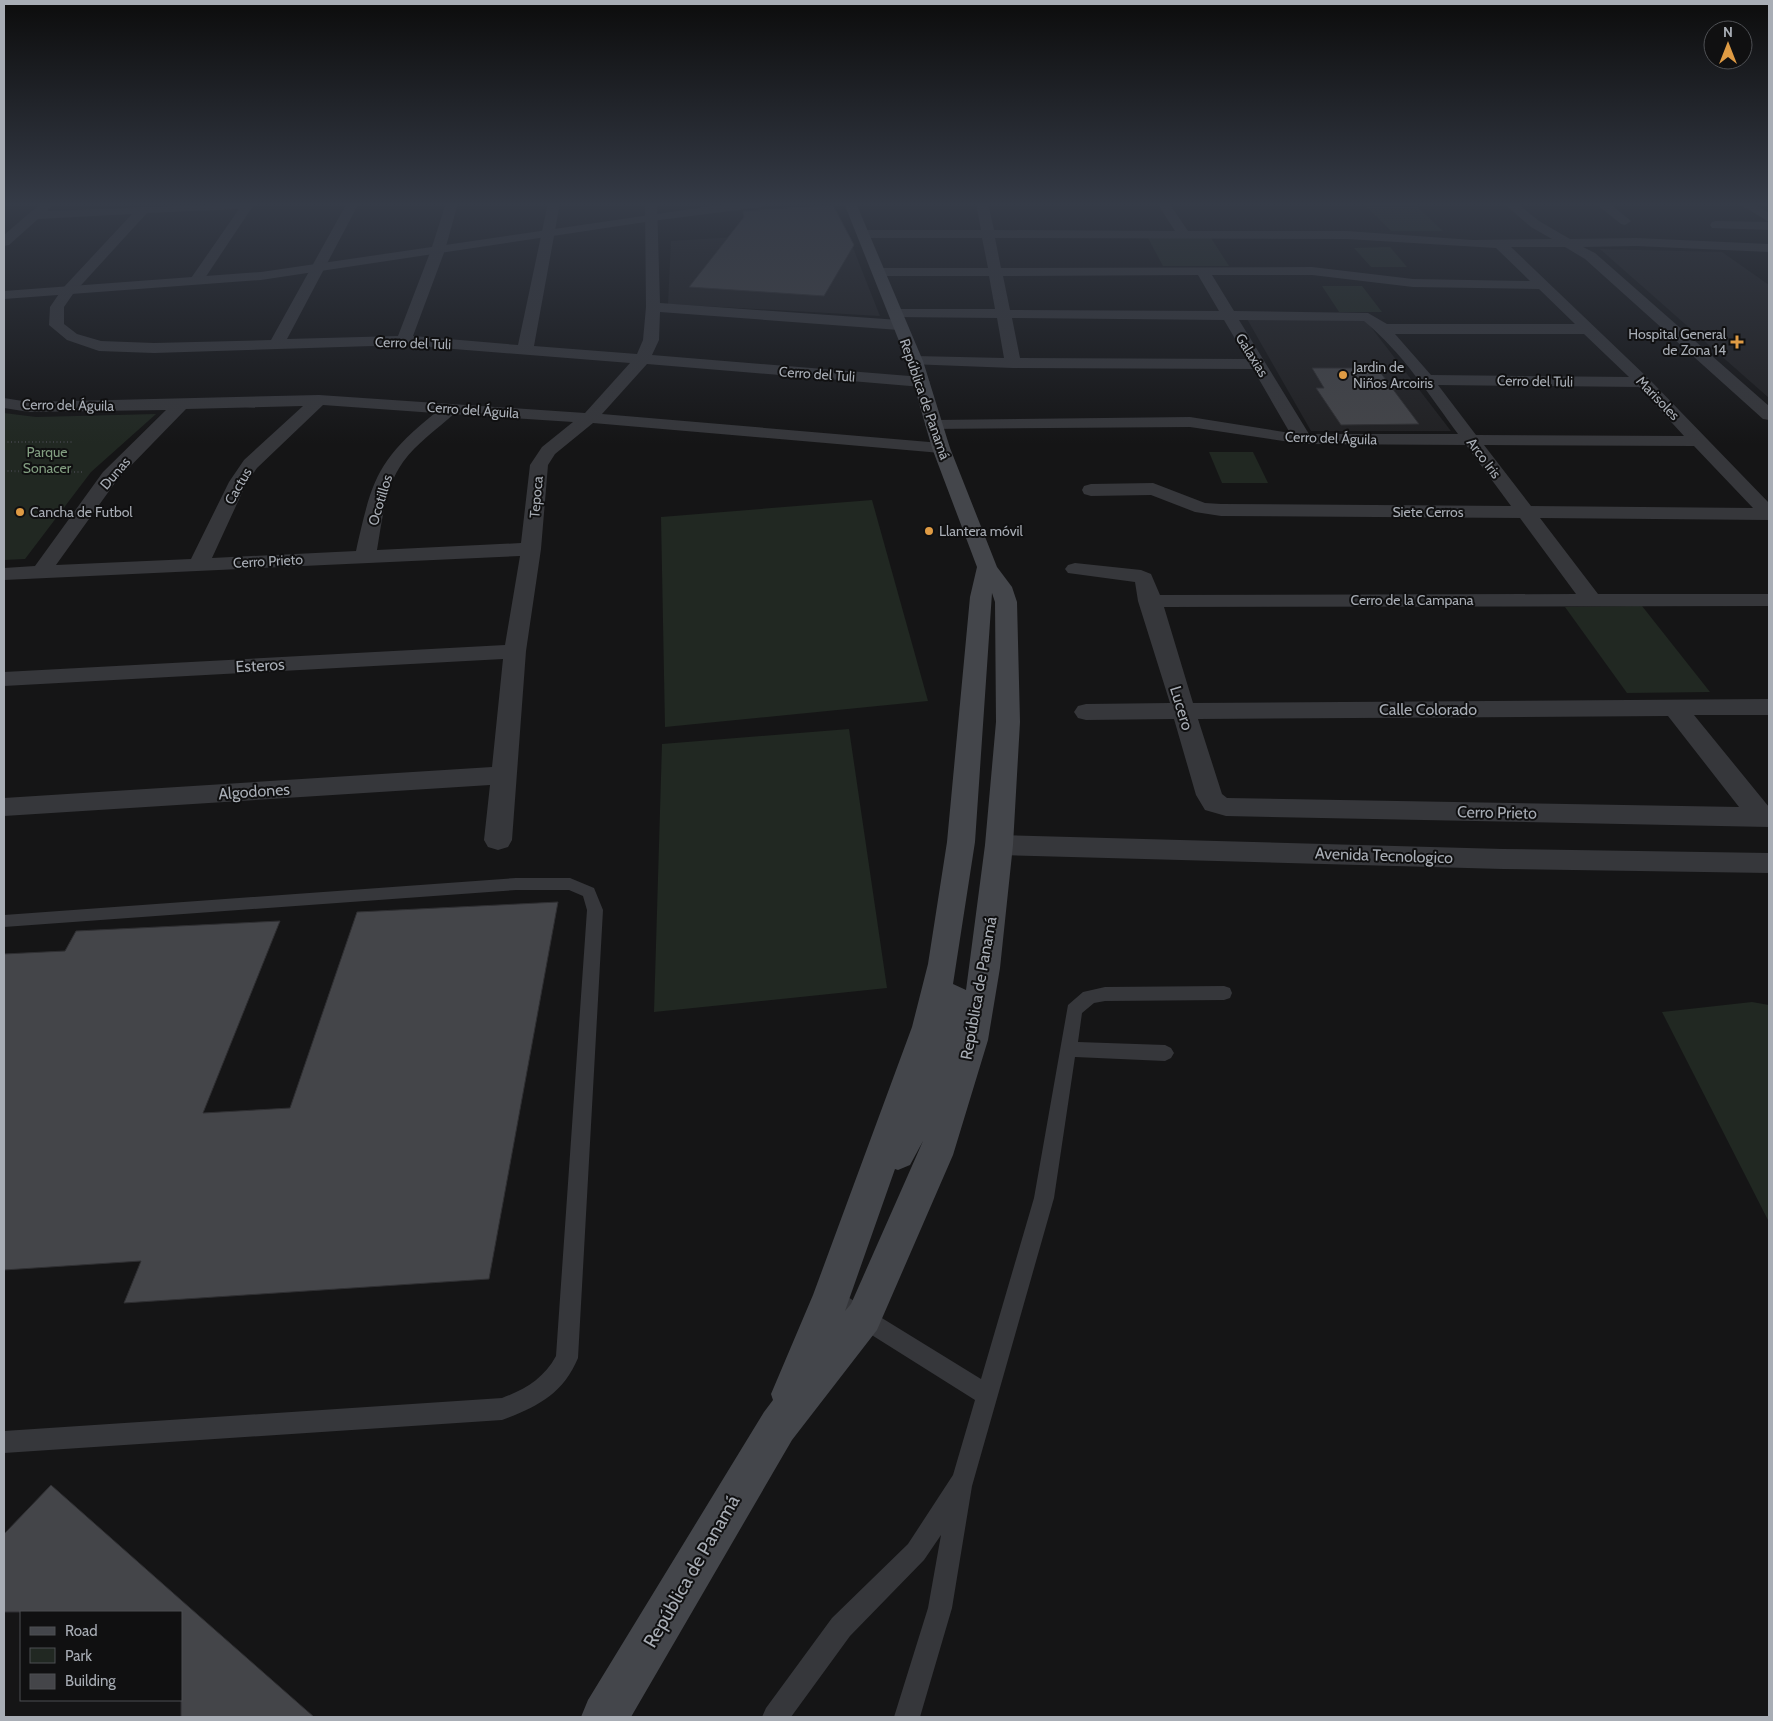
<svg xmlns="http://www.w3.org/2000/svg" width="1773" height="1721" font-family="Cabin,sans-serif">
	<rect width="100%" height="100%" fill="#151516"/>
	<g fill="#212123">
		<polygon points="846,230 880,316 668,304 671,241"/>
		<polygon points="1600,249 1722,252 1769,285 1769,398"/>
		<polygon points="1364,318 1451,431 1311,431 1247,319"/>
	</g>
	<g fill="#212822">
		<polygon points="1364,204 1414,204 1443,231 1391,231"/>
		<polygon points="1148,238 1211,238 1229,266 1163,266"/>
		<polygon points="1390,247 1407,267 1371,267 1354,248"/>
		<polygon points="1322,286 1362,286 1382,312 1339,312"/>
		<polygon points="4,413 36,417 156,414 91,472 25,559 4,560"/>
		<polygon points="1209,452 1253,452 1268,483 1222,483"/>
		<polygon points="872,500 928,701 665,727 661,517"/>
		<polygon points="1642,606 1710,692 1627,693 1565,607"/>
		<polygon points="849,729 887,988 654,1012 662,744"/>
		<polygon points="1752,1002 1769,1005 1769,1222 1662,1012"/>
	</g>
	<g fill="#444549" stroke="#2f2f32">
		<polygon points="833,205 854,245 824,296 689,287 744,217 743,211"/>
		<polygon points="1312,368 1377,368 1419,424 1341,425 1316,388 1324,388"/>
		<polygon points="558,902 489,1279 124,1303 141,1261 4,1270 4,954 65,951 76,931 280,921 203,1113 290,1108 357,912"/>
		<polygon points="51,1485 181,1600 314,1717 181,1717 181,1612 4,1612 4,1534"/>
	</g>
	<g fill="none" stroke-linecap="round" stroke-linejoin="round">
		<g stroke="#3c3e42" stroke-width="2" stroke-dasharray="1 2.5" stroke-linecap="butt">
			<polyline points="4,442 72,442"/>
			<polyline points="4,471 83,472"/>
		</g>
		<g fill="#36373b" fill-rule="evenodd">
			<path d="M516,878H570L594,888L603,910L578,1358C563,1394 537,1407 502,1420L4,1453V1431L502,1398C526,1389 544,1378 556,1356L587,910L583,896L569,890H516L4,927V915Z"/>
			<polygon points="1224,986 1230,988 1232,993 1230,998 1224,1000 1105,1001 1094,1003 1082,1013 1078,1042 1165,1045 1171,1048 1174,1053 1171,1058 1165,1061 1075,1057 1054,1198 972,1486 952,1608 920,1717 894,1717 928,1608 941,1535 924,1560 850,1636 791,1717 762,1717 766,1708 832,1618 908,1544 953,1475 975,1400 824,1305 821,1298 824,1291 831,1288 838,1291 981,1379 1034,1198 1068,1005 1083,992 1105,987"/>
		</g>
		<g fill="#36373b" fill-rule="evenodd">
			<path d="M41,203H54L47,211L255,203L201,284H191L189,281L239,209L147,213L73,294L64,307V324L77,334L101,341L154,343L271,340L347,203H359L287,339L398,336L431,250L446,203H458L445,250L413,336L518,345L548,203H560L534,346L637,354L643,340L646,307L645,203H657L660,303L899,320L907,325L899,330L660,312L659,340L652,355L922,377L930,382L922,387L647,364L602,414L941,443L947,444L950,448L947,452L941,453L593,423L555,454L548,465L541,549L526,651L512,840L508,847L498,850L488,847L484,840L490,785L4,816V798L492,767L503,659L4,686V672L505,645L520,556L4,580V568L35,566L103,472L166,410L29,412L4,408V398L29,402L319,395L585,413L630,363L404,345L154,353L99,351L67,340L49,325L50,307L63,288L132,214L38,219L9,245L4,246V235ZM323,405L435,413C377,460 372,479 356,551L212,558L247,482L257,468ZM303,406L244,460L229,482L191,559L56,565L117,480L186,409ZM454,414L573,422L542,447L530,465L521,543L377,550C382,521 385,487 403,462C417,443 437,429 454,414Z"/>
			<path d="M976,203H988L994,230L1175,231L1157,203H1169L1188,231H1347L1473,240L1552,239L1531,227L1503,203H1517L1539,221L1570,239L1636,238L1769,244V252L1636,246L1583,247L1595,253L1769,406V420L1763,419L1585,259L1565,247H1511L1649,379L1769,503V520L1540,518L1598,594H1769V606L1164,607L1193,703L1769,699V715H1694L1769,807V827L1226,816L1205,810L1196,795L1174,719L1086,720L1078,718L1074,712L1078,706L1086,704L1170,703L1138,601L1135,582L1068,573L1065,569L1068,565L1075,563L1141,570L1151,574L1160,595L1576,594L1520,518L1221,516L1195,512L1151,495L1091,496L1084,494L1082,490L1084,486L1091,484L1153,483L1205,503L1221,504L1511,506L1466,445L1303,444L1190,427L928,429L925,425L928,421L934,420L1190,417L1290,433L1253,369L1013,368L909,364L907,361L915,356L1004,358L997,318L895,317L888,313L895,309H995L989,276H880L873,272L880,268H988L982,238H863L857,234L863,230H981ZM995,238L1347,239L1496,248L1530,281L1413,279L1312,267L1001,268ZM1198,275L1219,311L1010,310L1003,276ZM1212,275H1312L1413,287L1539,289L1575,324H1387L1368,313L1234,311ZM1012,318L1224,320L1247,359L1020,358ZM1239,320L1364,321C1402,352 1430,396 1458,434H1309ZM1395,334H1584L1629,377L1431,375ZM1438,385L1639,387L1684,436L1476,435ZM1484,445L1694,446L1753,508L1531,506ZM1668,716L1739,807L1227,798L1222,794L1198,719Z"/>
			<polygon points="1595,203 1609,203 1631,221 1625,225 1621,224"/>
			<polygon points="1738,203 1753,203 1769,213 1769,222"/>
			<polygon points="1716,221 1769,222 1769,230 1712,228 1710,225 1712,222"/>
		</g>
		<g fill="#36373b" fill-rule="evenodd">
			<polygon points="732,203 768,203 762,207 652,221 261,280 4,299 4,291 261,272"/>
			<polygon points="999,835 1503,849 1769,853 1769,873 1503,869 999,855 989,852 985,845 989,838"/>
		</g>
		<path fill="#44464b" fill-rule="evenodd" d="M844,203H856L923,361L950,448L997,567L1012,587L1017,602L1020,722L1013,845L1000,968L988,1040L953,1155L877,1330L792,1440L631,1717H581L588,1700L764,1412L773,1400L771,1394L813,1295L912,1027L928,964L947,842L970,597L977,567L932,448L907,361ZM992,593L995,602L996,722L985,845L966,990L953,984L975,842ZM923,1141L851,1304L845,1311L895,1169L898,1170L910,1165Z"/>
	</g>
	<linearGradient id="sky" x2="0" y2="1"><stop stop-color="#0c0c0c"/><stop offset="0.46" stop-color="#353b47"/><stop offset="1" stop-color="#353b47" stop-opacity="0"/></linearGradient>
	<rect width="1773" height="444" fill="url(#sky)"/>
	<g fill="#df9b44" stroke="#101011" stroke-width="2">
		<path d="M1734.5 334.5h5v5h5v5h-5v5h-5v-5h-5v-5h5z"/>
		<circle cx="1343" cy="375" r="5"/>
		<circle cx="20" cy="512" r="5"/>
		<circle cx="929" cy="531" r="5"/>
	</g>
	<g text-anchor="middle" stroke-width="4" stroke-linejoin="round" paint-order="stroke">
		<g font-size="14" fill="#a8adb5" stroke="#101011" text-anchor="start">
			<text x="1726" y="339" text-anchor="end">Hospital General<tspan x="1726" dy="16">de Zona 14</tspan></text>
			<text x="1353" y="372">Jardin de<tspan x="1353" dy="16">Niños Arcoiris</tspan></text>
			<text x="30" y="517">Cancha de Futbol</text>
			<text x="939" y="536">Llantera móvil</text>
		</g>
		<g font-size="14" fill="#a8adb5" stroke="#101011">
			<text transform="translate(413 343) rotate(2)" y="5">Cerro del Tuli</text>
			<text transform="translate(1252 355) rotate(58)" y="5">Galaxias</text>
			<text transform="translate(817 374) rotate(4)" y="5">Cerro del Tuli</text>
			<text transform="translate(1535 381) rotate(1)" y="5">Cerro del Tuli</text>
			<text transform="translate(1658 398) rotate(46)" y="5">Marisoles</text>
			<text transform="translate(925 399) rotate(71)" y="5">República de Panamá</text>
			<text transform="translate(68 405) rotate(1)" y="5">Cerro del Águila</text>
			<text transform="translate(473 410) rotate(4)" y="5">Cerro del Águila</text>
			<text transform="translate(1331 438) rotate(2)" y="5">Cerro del Águila</text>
			<text transform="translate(1484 458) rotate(53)" y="5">Arco Iris</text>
			<text transform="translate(115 473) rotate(-49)" y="5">Dunas</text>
			<text transform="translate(238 486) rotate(-60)" y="5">Cactus</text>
			<text transform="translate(536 497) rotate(-85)" y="5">Tepoca</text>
			<text transform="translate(380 500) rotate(-73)" y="5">Ocotillos</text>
			<text x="1428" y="517">Siete Cerros</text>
			<text transform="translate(268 561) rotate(-3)" y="5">Cerro Prieto</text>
			<text x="1412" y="605">Cerro de la Campana</text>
		</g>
		<g font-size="14" fill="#829e81" stroke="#101011">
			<text x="47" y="457">Parque<tspan x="47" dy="16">Sonacer</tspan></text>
		</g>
		<g font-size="16" fill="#a8adb5" stroke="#101011">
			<text transform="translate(260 665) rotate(-3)" y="6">Esteros</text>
			<text transform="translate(1182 708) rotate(73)" y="6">Lucero</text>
			<text x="1428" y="715">Calle Colorado</text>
			<text transform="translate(254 791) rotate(-4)" y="6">Algodones</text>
			<text transform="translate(1497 812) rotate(1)" y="6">Cerro Prieto</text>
			<text transform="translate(1384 855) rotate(2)" y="6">Avenida Tecnologico</text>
			<text transform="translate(978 988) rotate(-80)" y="6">República de Panamá</text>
		</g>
		<g font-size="19" fill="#a8adb5" stroke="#101011">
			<text transform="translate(691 1571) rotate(-60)" y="7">República de Panamá</text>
		</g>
	</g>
	<rect width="1773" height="1721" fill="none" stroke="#a8adb5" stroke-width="10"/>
	<rect x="20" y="1611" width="162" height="90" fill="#101011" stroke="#4d4f53"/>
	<rect x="30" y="1627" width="25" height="8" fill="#44464b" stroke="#4d4f53"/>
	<text x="65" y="1636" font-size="15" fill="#a8adb5">Road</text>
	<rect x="30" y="1648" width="25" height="15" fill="#212822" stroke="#4d4f53"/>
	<text x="65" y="1661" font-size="15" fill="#a8adb5">Park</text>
	<rect x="30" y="1674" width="25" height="15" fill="#444549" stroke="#4d4f53"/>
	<text x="65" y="1686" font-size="15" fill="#a8adb5">Building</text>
	<g transform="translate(1728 45)"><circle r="24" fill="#101011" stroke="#4d4f53"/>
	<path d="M0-4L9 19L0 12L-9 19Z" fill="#df9b44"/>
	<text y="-8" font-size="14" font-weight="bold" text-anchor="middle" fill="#a8adb5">N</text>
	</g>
</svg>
